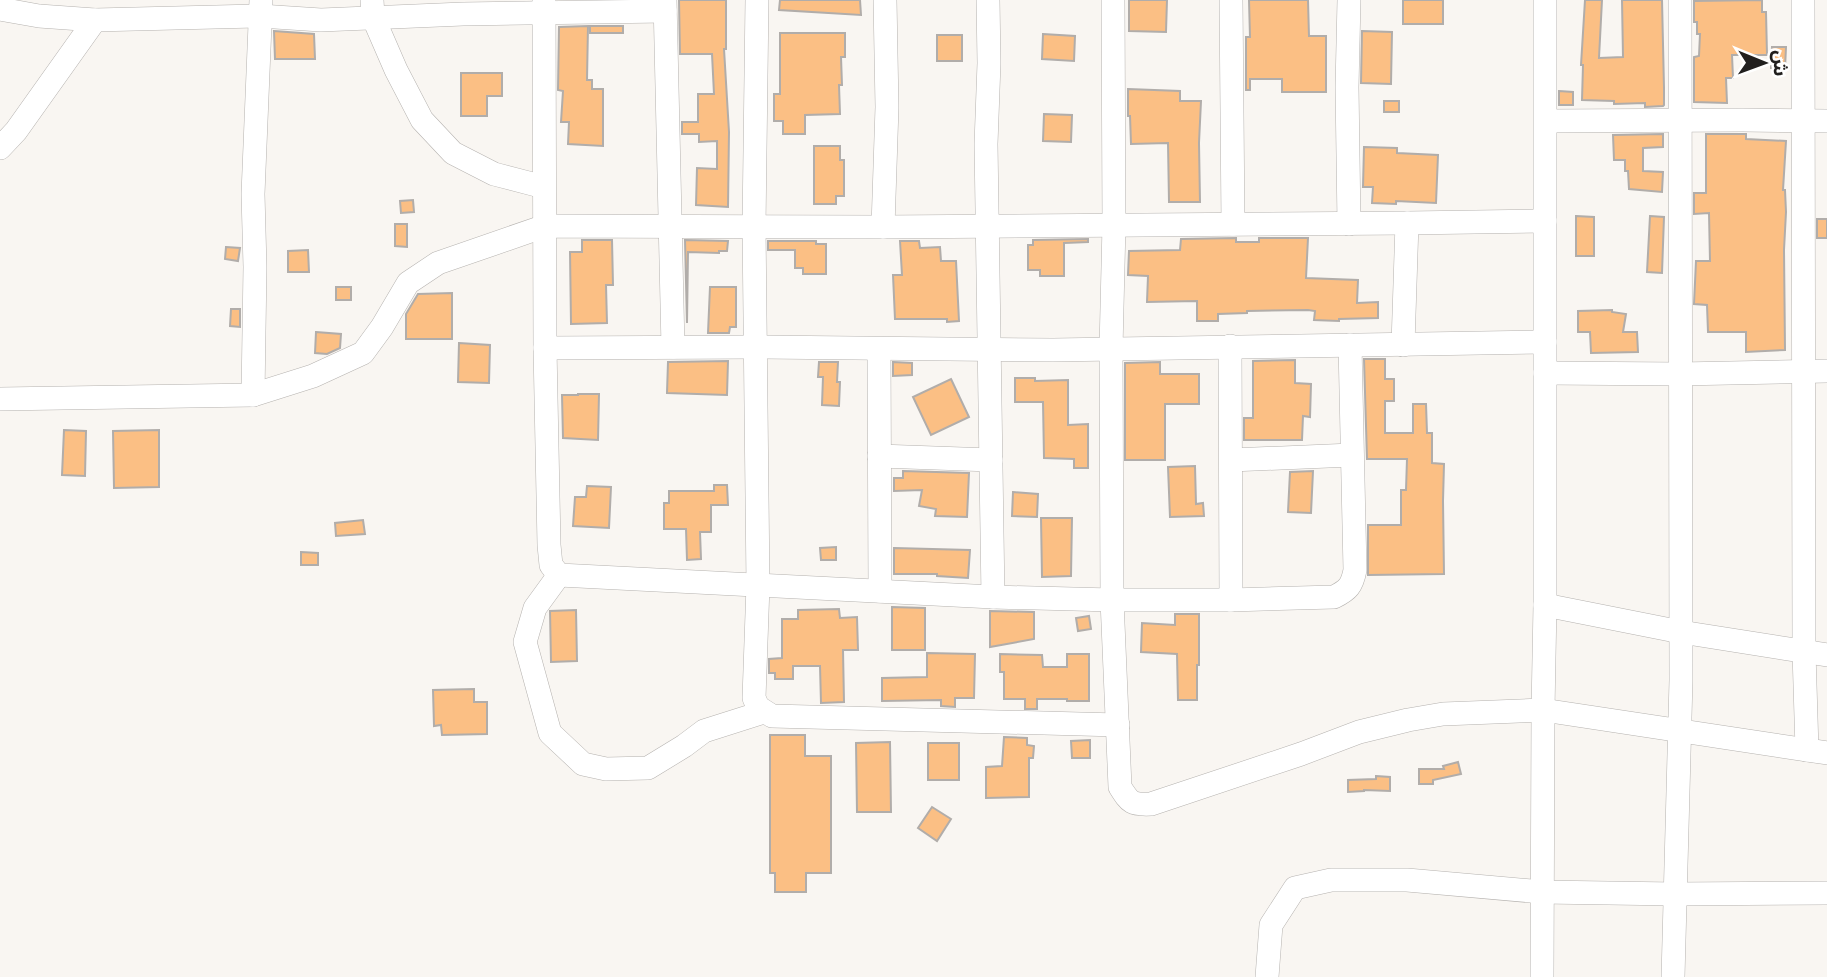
<svg xmlns="http://www.w3.org/2000/svg" width="1827" height="977" font-family="'Work Sans','Noto Sans Arabic',sans-serif">
	<rect width="100%" height="100%" fill="#f9f6f2"/>
	<g fill="#fbbf84" stroke="#b1adaa" stroke-width="2">
		<polygon points="679,0 726,0 726,49 724,49 729,132 728,207 696,205 697,168 717,169 717,141 699,142 699,134 682,134 682,122 698,122 698,94 714,94 712,54 680,54"/>
		<polygon points="780,0 860,0 861,15 779,10"/>
		<polygon points="1129,0 1167,0 1166,32 1129,31"/>
		<polygon points="1249,0 1308,0 1309,36 1326,36 1326,92 1282,92 1282,79 1250,79 1250,90 1246,90 1246,37 1250,37"/>
		<rect x="1403" y="0" width="40" height="24"/>
		<polygon points="1585,0 1602,0 1599,58 1623,57 1622,0 1662,0 1664,88 1664,105 1663,106 1645,107 1645,103 1614,104 1614,101 1582,100 1583,65 1581,65"/>
		<polygon points="1762,0 1762,12 1766,12 1767,55 1732,55 1733,78 1726,78 1727,103 1694,102 1694,57 1699,56 1700,34 1697,34 1697,22 1694,22 1694,1"/>
		<polygon points="588,26 587,80 592,80 592,89 603,89 603,146 568,144 569,122 561,122 563,91 558,90 559,27"/>
		<rect x="590" y="26" width="33" height="7"/>
		<polygon points="274,31 314,34 315,59 275,59"/>
		<polygon points="1362,31 1392,32 1391,84 1361,83"/>
		<polygon points="780,33 845,33 845,57 841,57 842,85 839,85 840,114 805,115 805,134 783,134 783,121 774,121 774,94 780,94"/>
		<polygon points="1043,34 1075,36 1074,61 1042,59"/>
		<rect x="937" y="35" width="25" height="26"/>
		<polygon points="1772,47 1786,47 1785,69 1771,68"/>
		<polygon points="461,73 502,73 502,96 487,96 487,116 461,116"/>
		<polygon points="1128,89 1180,91 1180,101 1201,101 1199,143 1200,202 1169,202 1168,143 1131,144 1130,116 1128,116"/>
		<polygon points="1559,91 1573,92 1573,105 1559,105"/>
		<rect x="1384" y="101" width="15" height="11"/>
		<polygon points="1044,114 1072,115 1071,142 1043,141"/>
		<polygon points="1663,134 1663,147 1643,148 1643,171 1663,172 1662,192 1629,189 1628,171 1625,171 1625,160 1614,160 1613,135"/>
		<polygon points="1706,134 1746,134 1746,139 1786,141 1783,190 1785,190 1786,212 1784,250 1785,350 1746,352 1746,332 1708,332 1707,305 1694,304 1696,261 1710,261 1709,213 1694,214 1694,193 1706,193"/>
		<polygon points="814,146 840,146 840,160 844,160 844,196 836,196 836,204 814,204"/>
		<polygon points="1364,147 1397,148 1397,153 1438,155 1436,203 1396,201 1396,204 1372,203 1373,187 1363,187"/>
		<polygon points="413,200 414,212 401,213 400,201"/>
		<polygon points="1576,216 1594,217 1594,256 1576,256"/>
		<polygon points="1650,216 1664,217 1662,273 1647,272"/>
		<rect x="1817" y="219" width="10" height="19"/>
		<polygon points="395,224 407,224 407,247 395,246"/>
		<polygon points="1236,238 1236,242 1259,242 1259,238 1308,238 1306,278 1358,280 1357,303 1378,302 1378,318 1339,319 1339,321 1314,320 1315,311 1308,310 1247,311 1247,313 1218,314 1218,321 1197,321 1197,301 1147,302 1148,276 1128,275 1129,251 1180,250 1181,239"/>
		<polygon points="1088,239 1088,242 1064,243 1064,276 1040,276 1040,270 1028,270 1028,245 1033,245 1033,240"/>
		<polygon points="582,240 612,240 613,285 606,285 607,323 571,324 570,252 582,252"/>
		<polygon points="685,240 728,241 727,251 719,251 719,253 688,252 687,323"/>
		<polygon points="768,241 816,241 816,244 826,244 826,274 803,274 803,268 795,268 795,250 768,250"/>
		<polygon points="900,241 919,241 920,248 940,247 941,261 956,261 959,321 947,322 947,319 895,319 893,275 902,275"/>
		<polygon points="226,247 240,248 238,261 225,259"/>
		<polygon points="308,250 309,272 288,272 288,251"/>
		<rect x="336" y="287" width="15" height="13"/>
		<polygon points="710,287 736,287 736,327 730,327 729,333 708,333"/>
		<polygon points="452,293 452,339 406,339 406,314 418,294"/>
		<polygon points="231,309 240,309 240,327 230,326"/>
		<polygon points="1612,310 1612,312 1626,314 1623,332 1637,332 1638,352 1591,353 1590,332 1578,332 1578,311"/>
		<polygon points="316,332 341,334 340,348 327,354 315,353"/>
		<polygon points="459,343 490,345 489,383 458,382"/>
		<polygon points="1364,359 1385,359 1385,379 1394,379 1394,401 1385,401 1385,433 1413,433 1413,404 1426,404 1427,433 1432,433 1432,463 1444,464 1443,501 1444,574 1368,575 1368,525 1401,525 1401,490 1406,490 1407,459 1367,459"/>
		<polygon points="1295,360 1295,383 1311,384 1310,417 1303,416 1302,440 1244,440 1244,418 1253,418 1253,361"/>
		<polygon points="728,361 727,395 667,393 668,362"/>
		<polygon points="819,362 838,362 837,382 840,382 839,406 822,405 823,377 818,377"/>
		<polygon points="893,362 912,363 912,375 893,376"/>
		<polygon points="1160,362 1160,374 1199,374 1199,404 1165,404 1165,460 1125,460 1125,363"/>
		<polygon points="1015,378 1035,378 1035,381 1068,380 1068,425 1088,424 1088,468 1074,468 1074,459 1044,458 1043,402 1015,402"/>
		<polygon points="951,379 969,417 931,435 913,397"/>
		<polygon points="578,394 599,394 598,440 563,438 562,395 578,395"/>
		<polygon points="64,430 86,431 85,476 62,475"/>
		<polygon points="159,430 159,487 114,488 113,431"/>
		<polygon points="1195,466 1196,504 1203,503 1204,516 1170,517 1168,467"/>
		<polygon points="903,471 969,473 967,517 935,516 936,509 919,506 922,490 894,491 894,478 903,478"/>
		<polygon points="1313,471 1311,513 1288,512 1290,472"/>
		<polygon points="714,485 727,485 728,505 711,505 711,532 700,532 701,559 687,560 686,529 664,529 664,503 669,503 669,491 714,491"/>
		<polygon points="587,486 611,487 609,528 573,526 575,497 586,497"/>
		<polygon points="1013,492 1038,494 1037,517 1012,516"/>
		<polygon points="1041,518 1072,518 1071,576 1042,577"/>
		<polygon points="363,520 365,534 336,536 335,523"/>
		<polygon points="836,547 836,560 821,560 820,548"/>
		<polygon points="894,548 970,550 968,578 937,576 937,574 894,574"/>
		<polygon points="301,552 318,553 318,565 301,565"/>
		<polygon points="892,607 925,608 925,650 892,650"/>
		<polygon points="839,609 840,618 857,617 858,650 843,650 844,702 821,703 820,666 793,666 793,679 775,679 775,673 769,673 769,659 782,658 782,619 798,619 798,610"/>
		<polygon points="576,610 577,661 551,662 550,611"/>
		<polygon points="990,611 1034,612 1034,639 990,647"/>
		<polygon points="1175,614 1199,614 1199,665 1197,665 1197,700 1178,700 1177,654 1141,652 1142,623 1175,625"/>
		<polygon points="1089,616 1091,629 1078,631 1076,618"/>
		<polygon points="927,653 975,654 974,698 955,698 955,707 941,706 941,700 882,701 882,678 927,677"/>
		<polygon points="1000,654 1042,655 1043,667 1067,667 1067,654 1089,654 1089,701 1067,701 1067,699 1037,699 1037,709 1025,709 1025,699 1004,699 1004,672 1000,672"/>
		<polygon points="474,689 474,702 487,702 487,734 442,735 441,725 434,726 433,690"/>
		<polygon points="770,735 805,735 805,756 831,756 831,873 806,873 806,892 775,892 775,873 770,873"/>
		<polygon points="1004,737 1027,738 1027,745 1034,746 1033,758 1029,758 1029,797 986,798 986,767 1002,766"/>
		<polygon points="1090,740 1090,758 1072,758 1071,741"/>
		<polygon points="890,742 891,812 857,812 856,743"/>
		<rect x="928" y="743" width="31" height="37"/>
		<polygon points="1458,762 1461,774 1433,780 1433,784 1419,784 1419,769 1444,769 1443,766"/>
		<polygon points="1376,776 1390,777 1390,791 1364,790 1364,791 1348,792 1348,780 1376,779"/>
		<polygon points="932,807 951,819 937,841 918,828"/>
	</g>
	<g fill="none" stroke-linecap="round" stroke-linejoin="round">
		<defs>
			<g id="minor">
				<polyline points="372,0 373,17 396,70 422,120 453,153 494,174 544,187"/>
				<path d="M544,0L545,348L549,545L551,565L559,575L993,597L1112,600H1231L1334,597C1348,590 1352,586 1355,570L1350,345"/>
				<polyline points="665,0 673,347"/>
				<polyline points="757,0 754,226 758,585 754,698 758,707 772,716 1118,725"/>
				<polyline points="988,0 989,63 986,144 993,597"/>
				<path d="M1113,0L1114,225L1111,349L1112,600L1120,787C1130,803 1132,805 1151,804L1301,754L1359,732L1408,720L1443,714L1543,710L1827,753"/>
				<polyline points="1231,0 1233,224"/>
				<polyline points="1803,0 1804,652 1807,750"/>
				<polyline points="0,9 39,16 95,20 260,16 321,20 463,14 665,11"/>
				<polyline points="1546,121 1743,120 1827,121"/>
				<polyline points="0,148 16,131 95,20"/>
				<polyline points="1349,224 1347,87 1349,0"/>
				<polyline points="883,227 887,107 885,0"/>
				<polyline points="1403,345 1407,223"/>
				<polyline points="1230,346 1231,600"/>
				<polyline points="545,348 755,347 1053,350 1545,342"/>
				<polyline points="879,349 880,591"/>
				<polyline points="1545,373 1680,374 1827,371"/>
				<polyline points="253,395 255,267 253,194 261,0"/>
				<polyline points="0,399 253,395 313,376 363,353 382,327 408,283 438,263 545,226 883,227 1407,223 1545,221"/>
				<polyline points="879,456 991,460"/>
				<polyline points="1231,460 1352,455"/>
				<polyline points="559,575 535,608 525,642 550,733 583,764 606,769 648,768 684,746 704,731 764,712"/>
				<polyline points="1545,605 1681,632 1827,655"/>
				<polyline points="1267,977 1271,925 1295,888 1331,880 1407,880 1542,892 1675,894 1827,893"/>
				<polyline points="1542,977 1543,710 1545,605 1545,0"/>
				<polyline points="1673,977 1681,680 1680,0"/>
			</g>
		</defs>
		<use href="#minor" stroke="#b5b2af" stroke-width="24"/>
		<use href="#minor" stroke="#fff" stroke-width="23"/>
	</g>
	<g transform="translate(1764 63) rotate(91)" stroke="#ffffff" stroke-width="5" paint-order="stroke">
	<path d="M0-5L12 26L0 18L-12 26Z" fill="#211f1e"/>
	<text y="-10" font-size="19" font-weight="bold" text-anchor="middle" fill="#211f1e">ش</text>
	</g>
</svg>
